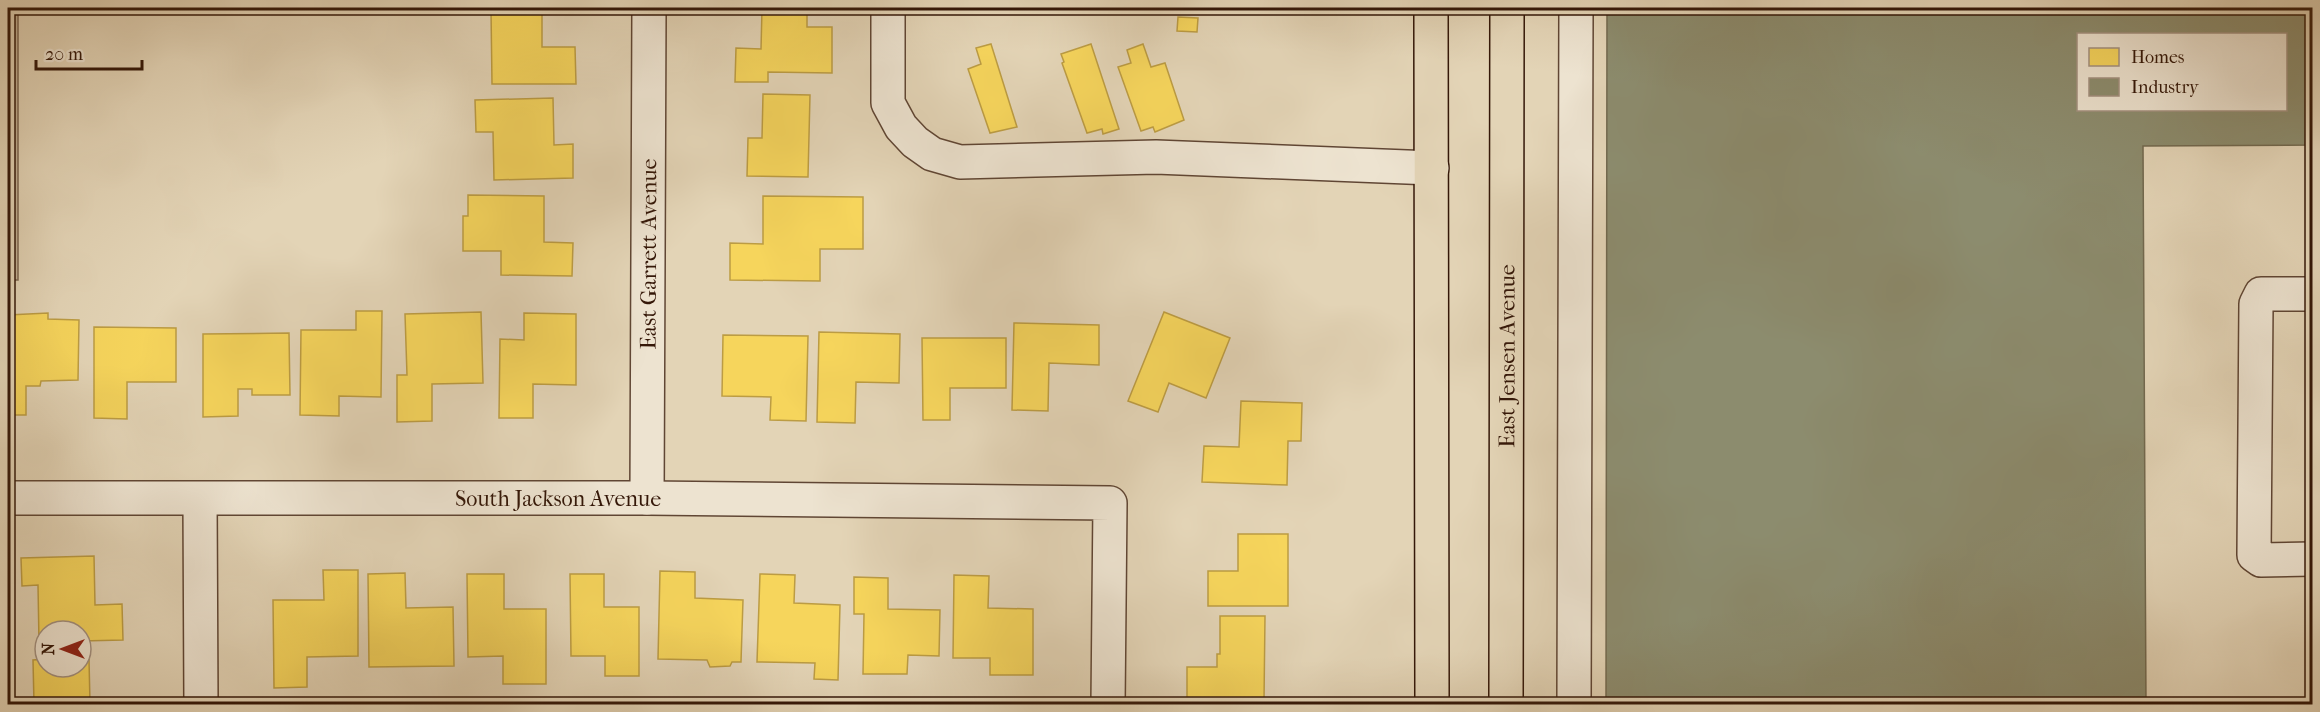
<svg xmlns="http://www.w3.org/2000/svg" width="2320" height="712" font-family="'IM FELL French Canon',serif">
	<rect width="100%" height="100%" fill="#e3d4b6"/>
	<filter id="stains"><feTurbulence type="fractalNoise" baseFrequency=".00333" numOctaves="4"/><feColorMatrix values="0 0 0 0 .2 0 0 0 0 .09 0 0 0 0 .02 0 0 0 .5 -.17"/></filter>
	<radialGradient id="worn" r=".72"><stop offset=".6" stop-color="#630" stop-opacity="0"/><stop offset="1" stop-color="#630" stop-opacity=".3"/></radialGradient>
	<rect fill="#c5b498" stroke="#7c6650" stroke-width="1.5" x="8" y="8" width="10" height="272"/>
	<g fill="#f6d55c" stroke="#bc9c43" stroke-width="1.5">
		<polygon points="762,8 807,8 807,27 832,27 832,73 768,72 768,82 735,82 736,48 761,49"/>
		<polygon points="491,10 542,10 542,47 575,47 576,84 492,84"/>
		<polygon points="1178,17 1198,18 1197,32 1177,31"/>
		<polygon points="991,44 1017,127 990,133 968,69 981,64 976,48"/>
		<polygon points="1091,44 1119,129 1103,134 1102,129 1087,133 1062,63 1064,62 1061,54"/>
		<polygon points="1143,44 1151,67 1165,63 1184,120 1155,132 1153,127 1141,131 1118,67 1131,63 1127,50"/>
		<polygon points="763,94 810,95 808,177 747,176 748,138 762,138"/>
		<polygon points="553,98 554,145 573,144 573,178 494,180 493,132 476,132 475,100"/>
		<polygon points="468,195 544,196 544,242 573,243 572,276 501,275 501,251 463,251 463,216 468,216"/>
		<polygon points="763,196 863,197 863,249 820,249 820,281 730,280 730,243 763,244"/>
		<polygon points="356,311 382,311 381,397 339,396 339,416 300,415 301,330 356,330"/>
		<polygon points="481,312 483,383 432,384 432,421 397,422 397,375 407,375 405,314"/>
		<polygon points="1164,312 1230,338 1206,398 1169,383 1158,412 1128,401"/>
		<polygon points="48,313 48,319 79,320 78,380 41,381 40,386 26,386 26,415 8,415 8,315"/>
		<polygon points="524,313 576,314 576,385 533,384 533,418 499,418 500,339 524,340"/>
		<polygon points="1014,323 1099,325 1099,365 1049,363 1048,411 1012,410"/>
		<polygon points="94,327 176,328 176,382 127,382 127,419 94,418"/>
		<polygon points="819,332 900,334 899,383 856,382 855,423 817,422"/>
		<polygon points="289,333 290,395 252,395 252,389 238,389 238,416 203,417 203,334"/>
		<polygon points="723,335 808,336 806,421 770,420 771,397 722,396"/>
		<polygon points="922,338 1006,338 1006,388 950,388 950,420 923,420"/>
		<polygon points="1241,401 1302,403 1301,441 1288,441 1287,485 1202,482 1204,446 1239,447"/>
		<polygon points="1238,534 1288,534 1288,606 1208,606 1208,571 1238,571"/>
		<polygon points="94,556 95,605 122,604 123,640 81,641 81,631 45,631 45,641 39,642 38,585 22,586 21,558"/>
		<polygon points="323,570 358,570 358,656 307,657 307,687 274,688 273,600 324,600"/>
		<polygon points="660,571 695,572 695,598 743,600 741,662 732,662 730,666 710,667 707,660 658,659"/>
		<polygon points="405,573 406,608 453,607 454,666 369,667 368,574"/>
		<polygon points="467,574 504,574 504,609 546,609 546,684 503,684 503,656 468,657"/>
		<polygon points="570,574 604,574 604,607 639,607 639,676 605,676 605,656 571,656"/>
		<polygon points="760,574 795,575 794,603 840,605 838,680 814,679 815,663 757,662"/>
		<polygon points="954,575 989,576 988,608 1033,609 1033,675 990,675 990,658 953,658"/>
		<polygon points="854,577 888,578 888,609 940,610 939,656 908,655 907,674 863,674 864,614 854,614"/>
		<polygon points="1220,616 1265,616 1264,701 1187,700 1187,667 1217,667 1217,654 1220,654"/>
		<polygon points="45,659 45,667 81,667 81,659 89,659 90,704 34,704 33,660"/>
	</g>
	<path fill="#8c8c6e" stroke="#72694f" stroke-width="1.5" fill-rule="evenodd" d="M1607,8H2312V145L2143,146L2146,704H1606ZM2078,34H2286V110H2078Z"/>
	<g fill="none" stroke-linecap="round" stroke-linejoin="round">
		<defs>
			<g id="minor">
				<polyline points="888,8 888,103 901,127 915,142 932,154 960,162 1156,157 1432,168"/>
				<polyline points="2312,294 2261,294 2256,304 2254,555 2261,560 2312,559"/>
				<path id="s1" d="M8,498H647L1110,503L1108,704"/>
				<path id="s2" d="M647,498L649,8"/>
				<polyline points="200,500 201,704"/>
				<polyline points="1574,704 1576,8"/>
			</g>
			<g id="major">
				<polyline points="1431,8 1432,704"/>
				<path id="s3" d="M1506,704L1507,8"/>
			</g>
		</defs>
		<use href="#minor" stroke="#604634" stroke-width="36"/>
		<use href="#major" stroke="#341708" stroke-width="36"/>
		<use href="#minor" stroke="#ede3d0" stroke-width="33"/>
		<use href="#major" stroke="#e3d4b6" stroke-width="33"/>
	</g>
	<g text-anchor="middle" stroke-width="6" stroke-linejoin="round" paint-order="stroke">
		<g font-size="22" fill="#341708" stroke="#ede3d0">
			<text dy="8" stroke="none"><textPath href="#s2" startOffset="244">East Garrett Avenue</textPath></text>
			<text dy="8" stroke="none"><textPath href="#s3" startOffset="348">East Jensen Avenue</textPath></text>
			<text dy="8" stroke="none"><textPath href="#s1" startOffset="550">South Jackson Avenue</textPath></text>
		</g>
	</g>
	<rect width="2320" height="712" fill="none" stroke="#e3d4b6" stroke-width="30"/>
	<rect x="9" y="9" width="2302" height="694" fill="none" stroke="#341708" stroke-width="3"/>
	<rect x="15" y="15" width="2290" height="682" fill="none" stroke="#341708" stroke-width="1.5"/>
	<rect x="2077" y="33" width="210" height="78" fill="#ede3d0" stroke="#a39180" stroke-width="1.5"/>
	<rect x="2089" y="48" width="30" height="18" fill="#f6d55c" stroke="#a39180" stroke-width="1.5"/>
	<text x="2131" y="63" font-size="18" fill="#341708">Homes</text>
	<rect x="2089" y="78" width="30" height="18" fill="#8c8c6e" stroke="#a39180" stroke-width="1.5"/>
	<text x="2131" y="93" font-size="18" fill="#341708">Industry</text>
	<g transform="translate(63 649) rotate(270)"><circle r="28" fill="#ede3d0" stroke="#a39180" stroke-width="1.5"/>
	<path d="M0-4.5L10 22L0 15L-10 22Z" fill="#8f2418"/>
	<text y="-9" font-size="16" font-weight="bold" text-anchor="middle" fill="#341708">N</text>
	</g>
	<path d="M36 60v9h106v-9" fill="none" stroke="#341708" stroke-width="3"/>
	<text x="45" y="60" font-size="18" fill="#341708" stroke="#ede3d0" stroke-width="4.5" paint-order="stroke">20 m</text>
	<rect width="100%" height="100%" filter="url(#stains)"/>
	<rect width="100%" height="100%" fill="url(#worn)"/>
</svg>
